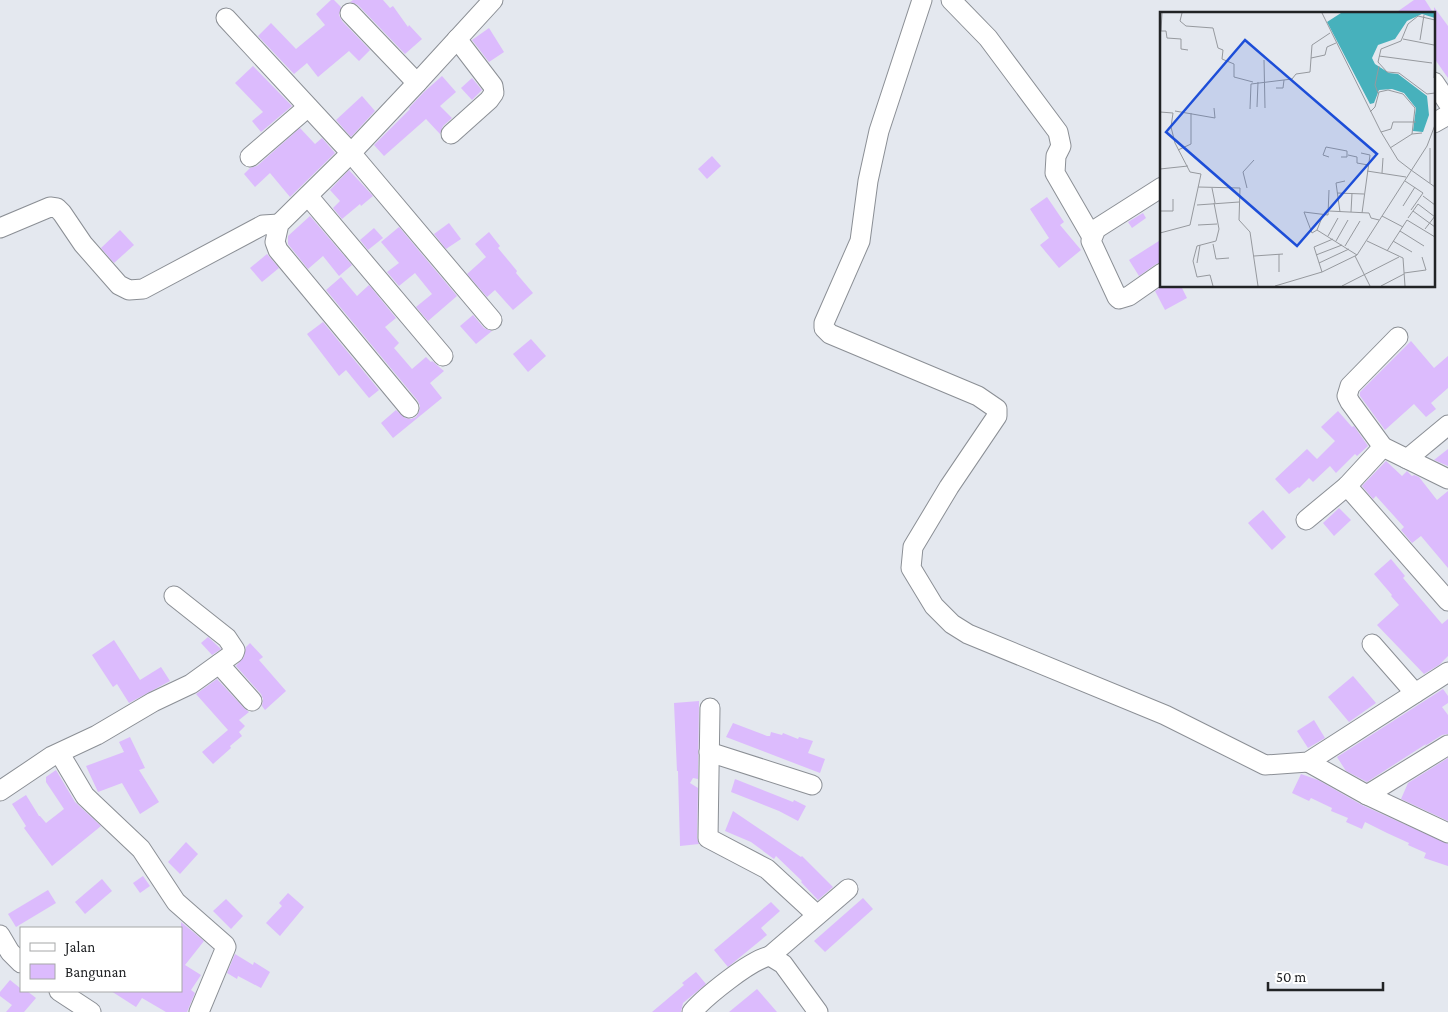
<svg xmlns="http://www.w3.org/2000/svg" width="1448" height="1012" font-family="'Crimson Pro',serif">
	<rect width="100%" height="100%" fill="#e4e8ef"/>
	<g fill="#dcbbfd">
		<polygon points="331,0 334,0 341,7 339,15 342,21 370,50 359,61 349,51 318,77 307,63 294,74 258,36 271,23 296,49 325,25 316,14"/>
		<polygon points="353,0 383,0 390,8 393,6 408,27 409,25 422,39 405,54 358,5 350,2"/>
		<polygon points="1414,0 1425,0 1434,14 1394,14"/>
		<polygon points="1434,7 1448,26 1448,78 1434,58"/>
		<polygon points="489,28 504,52 489,62 472,40"/>
		<polygon points="253,66 292,106 261,132 252,121 263,112 235,83"/>
		<polygon points="442,76 456,92 440,106 452,118 443,126 440,134 426,119 384,156 374,145 410,109 409,108 424,92"/>
		<polygon points="472,78 482,90 472,100 461,88"/>
		<polygon points="362,96 375,111 351,137 336,120"/>
		<polygon points="300,128 315,144 322,138 335,153 290,197 270,173 255,187 244,174 250,168 257,166"/>
		<polygon points="712,156 721,166 707,179 698,169"/>
		<polygon points="349,170 373,196 361,206 360,204 342,219 333,208 340,201 330,190"/>
		<polygon points="1047,197 1064,222 1060,225 1081,250 1059,268 1040,245 1049,238 1030,209"/>
		<polygon points="1143,213 1146,218 1132,228 1128,222"/>
		<polygon points="310,216 352,265 339,276 323,256 308,269 288,244 288,236"/>
		<polygon points="449,223 461,239 446,249 434,234"/>
		<polygon points="399,227 457,296 428,321 416,307 432,294 415,273 399,286 387,272 399,263 381,242"/>
		<polygon points="374,228 383,238 368,250 360,240"/>
		<polygon points="120,230 134,245 114,263 101,248"/>
		<polygon points="489,232 500,246 498,248 517,271 516,273 533,293 513,310 495,290 487,297 467,274 486,257 475,244"/>
		<polygon points="1162,239 1162,262 1156,264 1139,276 1129,260"/>
		<polygon points="267,254 279,268 262,282 250,268"/>
		<polygon points="341,277 357,296 369,285 396,318 385,327 399,343 394,348 412,369 426,357 431,362 432,361 444,371 430,383 442,398 393,438 381,423 396,410 405,418 411,419 416,417 419,412 420,406 418,401 326,290"/>
		<polygon points="1163,286 1181,286 1187,298 1165,310 1155,291"/>
		<polygon points="473,315 484,328 492,331 476,344 460,326"/>
		<polygon points="323,322 379,390 369,398 346,370 339,376 307,334"/>
		<polygon points="531,339 546,356 528,372 513,354"/>
		<polygon points="1411,341 1434,368 1448,356 1448,388 1431,403 1436,409 1426,417 1414,404 1385,430 1360,396 1360,392"/>
		<polygon points="1338,411 1352,427 1354,426 1368,446 1357,456 1355,454 1336,473 1330,466 1313,482 1309,478 1299,488 1298,487 1289,494 1275,479 1307,449 1317,459 1335,441 1321,427"/>
		<polygon points="1448,449 1448,466 1434,460"/>
		<polygon points="1386,461 1402,476 1407,471 1412,476 1414,475 1419,477 1437,500 1448,491 1448,568 1421,536 1412,543 1401,530 1404,527 1376,496 1373,499 1362,486"/>
		<polygon points="1339,508 1351,520 1334,536 1323,523"/>
		<polygon points="1263,510 1286,537 1272,550 1248,523"/>
		<polygon points="1391,559 1405,576 1403,578 1442,624 1448,619 1448,656 1439,665 1424,674 1377,625 1399,605 1391,596 1392,595 1374,574"/>
		<polygon points="208,637 221,649 212,655 201,643"/>
		<polygon points="114,640 140,680 161,667 170,681 129,703 117,684 113,687 92,655"/>
		<polygon points="250,643 263,657 259,660 286,691 265,710 262,706 263,699 261,694 236,666 244,657 246,647"/>
		<polygon points="1353,676 1376,703 1349,722 1328,697"/>
		<polygon points="217,679 244,708 249,712 239,720 245,726 239,732 242,736 230,746 231,748 213,764 202,752 228,730 196,694"/>
		<polygon points="1443,689 1448,696 1448,703 1442,707 1448,715 1448,734 1442,735 1425,746 1426,744 1367,782 1346,771 1337,757"/>
		<polygon points="699,701 698,779 693,778 690,783 698,788 697,838 699,844 680,846 678,771 677,771 674,703"/>
		<polygon points="1314,720 1325,738 1308,748 1297,731"/>
		<polygon points="733,723 767,736 770,736 771,732 782,735 783,733 798,739 799,737 813,741 808,753 825,759 820,773 726,737"/>
		<polygon points="130,737 145,768 139,770 159,802 140,814 122,783 98,792 86,766 124,752 119,742"/>
		<polygon points="1448,758 1448,821 1401,799 1408,783"/>
		<polygon points="56,770 75,802 101,826 52,866 24,828 26,826 12,804 26,795 39,816 40,816 46,823 64,809 46,782 46,777"/>
		<polygon points="1301,774 1318,780 1362,805 1448,844 1448,866 1424,858 1426,853 1408,845 1409,843 1387,833 1365,822 1362,829 1346,822 1348,818 1331,811 1332,808 1311,798 1309,801 1292,793"/>
		<polygon points="735,779 793,802 794,800 806,806 798,821 779,811 731,792"/>
		<polygon points="733,811 801,857 802,856 833,887 818,900 801,882 802,881 776,856 774,859 751,842 725,831"/>
		<polygon points="186,842 198,854 180,874 168,862"/>
		<polygon points="143,876 150,886 140,893 133,883"/>
		<polygon points="102,879 112,891 85,914 75,902"/>
		<polygon points="48,890 56,903 16,927 8,914"/>
		<polygon points="288,893 304,907 280,936 266,923 282,906 279,903"/>
		<polygon points="863,898 873,909 825,952 814,941"/>
		<polygon points="226,899 243,916 231,929 213,911"/>
		<polygon points="771,902 780,911 761,928 767,935 728,967 714,950"/>
		<polygon points="181,922 204,941 185,965 201,975 191,990 195,993 187,1012 166,1012 142,998 136,1007 111,991 181,991"/>
		<polygon points="235,954 253,965 254,962 270,972 261,988 238,976 237,979 227,973"/>
		<polygon points="696,972 706,984 683,1003 681,1012 652,1012 684,985 682,983"/>
		<polygon points="10,980 20,988 21,986 21,991 27,991 36,998 24,1012 6,1012 12,1005 0,996 0,992"/>
		<polygon points="757,989 777,1012 729,1012"/>
	</g>
	<g fill="none" stroke-linecap="round" stroke-linejoin="round">
		<defs>
			<g id="minor">
				<polyline points="922,0 879,131 868,181 860,241 824,323 824,328 830,334 978,396 997,409 997,416 949,487 913,547 911,568 934,606 952,624 968,634 1165,715 1265,765 1308,762 1448,672"/>
				<polyline points="951,0 988,38 1058,132 1061,146 1056,156 1055,173 1092,237"/>
				<polyline points="350,13 417,83"/>
				<polyline points="226,18 351,153 492,320"/>
				<polyline points="1434,82 1448,103"/>
				<polyline points="1434,123 1448,115"/>
				<polyline points="451,134 489,100 494,93 493,86 457,39"/>
				<polyline points="250,157 308,107"/>
				<polyline points="1162,187 1096,229 1091,241 1117,297 1119,299 1129,296 1162,273"/>
				<polyline points="308,196 443,356"/>
				<polyline points="0,228 50,207 57,208 62,213 83,244 119,285 129,290 143,289 263,225 279,224"/>
				<polyline points="1398,337 1350,386 1347,396 1350,402 1383,447 1448,479"/>
				<polyline points="409,408 278,250 275,242 279,224 351,153 417,83 493,0"/>
				<polyline points="1407,459 1448,425"/>
				<polyline points="1347,486 1448,601"/>
				<polyline points="1306,520 1347,486 1383,447"/>
				<polyline points="1372,644 1415,693"/>
				<polyline points="219,664 252,701"/>
				<polyline points="710,708 708,838 767,869 817,915"/>
				<polyline points="709,752 812,785"/>
				<polyline points="60,754 85,796 141,849 176,902 225,945 226,947 199,1012"/>
				<polyline points="1308,762 1367,795 1448,833"/>
				<polyline points="0,791 52,756 97,735 153,702 191,684 234,653 235,650 227,638 174,596"/>
				<polyline points="1367,795 1448,745"/>
				<polyline points="0,935 10,952 21,963"/>
				<polyline points="770,956 848,889"/>
				<polyline points="59,991 91,1012"/>
				<path d="M692,1012C705,997 750,960 770,956L783,964L818,1012"/>
			</g>
		</defs>
		<use href="#minor" stroke="#8b8f95" stroke-width="21"/>
		<use href="#minor" stroke="#fff" stroke-width="19"/>
	</g>
	<g transform="translate(1160 12)">
		<rect width="275" height="275" fill="#e4e8ef"/>
		<path d="M181,1H275V6L262,2L247,9L235,27L218,33L212,46L215,52L229,61L238,62L267,84L269,103L263,120L253,119L256,96L244,81L232,77L219,78L214,91L210,92L167,10Z" fill="#47b1bc"/>
		<path fill="none" stroke="#96999e" stroke-width="1" d="M22,1L20,9L26,14L53,16L58,36L63,38L62,47L74,52V65L93,70M162,1L221,120L238,148L251,158M275,8L258,4L248,12L241,29L221,37L218,50L227,60L239,61L267,82L275,81M0,19H6L7,26L21,27V37L28,38M1,19L2,1M243,27L274,33M260,28L264,3M219,44L272,51M151,46L165,43L167,35L176,31M104,48L105,96M274,66L275,29M116,76H123L124,68M218,81L215,73L219,54M97,95L98,70M90,97L91,72L132,67L136,62L150,60L152,33L170,21M15,99L55,106L54,96M0,100L13,101L11,115L15,131L30,160L41,162L30,213L0,221M210,100L215,95L219,80L228,78L243,82L255,96L252,122L262,121M221,120L231,117L233,110H256M230,136L252,122M18,138L31,132V101M201,141L210,143L202,201M188,143L197,145V151L208,153M169,145L163,143L166,135L187,139V145H181M0,157L28,154M251,158L275,175M207,159L246,165M222,161L223,146M245,169L263,181L251,198M270,171V136M38,175L80,176L79,208L90,220L98,274M52,176L55,191M87,176L83,160L94,148M169,178L168,203L144,200L147,208L152,221L157,218L197,243M177,181L204,182M263,184L275,193M258,192L275,205M37,193L79,190M243,194L255,175M0,199H13V187M169,199L209,201L211,206L219,208M253,199L275,215M180,200L176,171L185,169M191,200L192,181M222,204L243,215M248,206L258,192M38,213L57,212M265,217L275,204M157,218L163,203M240,219L264,234M168,224L178,206M176,229L188,208M207,229L243,246L245,274M233,229L252,240M53,232L56,247L69,246M185,234L200,209M227,239L247,208L275,225M156,243L182,233M94,244L123,242M195,244L210,274M37,251L40,233M159,251L189,237M119,260V242M162,260L154,235L173,227M244,261L266,258L262,245M53,274L50,263L37,265L33,249L37,234L56,229L59,217L54,191M115,274L162,260L197,243L267,134L275,113M182,274L239,245M221,274L244,262"/>
		<path fill="#1d4ed8" fill-opacity="0.15" stroke="#1d4ed8" stroke-width="2.5" d="M85,28L217,142L137,234L6,120Z"/>
		<rect width="275" height="275" fill="none" stroke="#212325" stroke-width="2.5"/>
	</g>
	<rect x="20" y="927" width="162" height="65" fill="#ffffff" stroke="#a6a7a8"/>
	<rect x="30" y="943" width="25" height="8" fill="#ffffff" stroke="#a6a7a8"/>
	<text x="65" y="952" font-size="15" fill="#212325">Jalan</text>
	<rect x="30" y="964" width="25" height="15" fill="#dcbbfd" stroke="#a6a7a8"/>
	<text x="65" y="977" font-size="15" fill="#212325">Bangunan</text>
	<path d="M1268 982v8h115v-8" fill="none" stroke="#212325" stroke-width="2.5"/>
	<text x="1276" y="982" font-size="15" fill="#212325" stroke="#ffffff" stroke-width="4" paint-order="stroke">50 m</text>
</svg>
